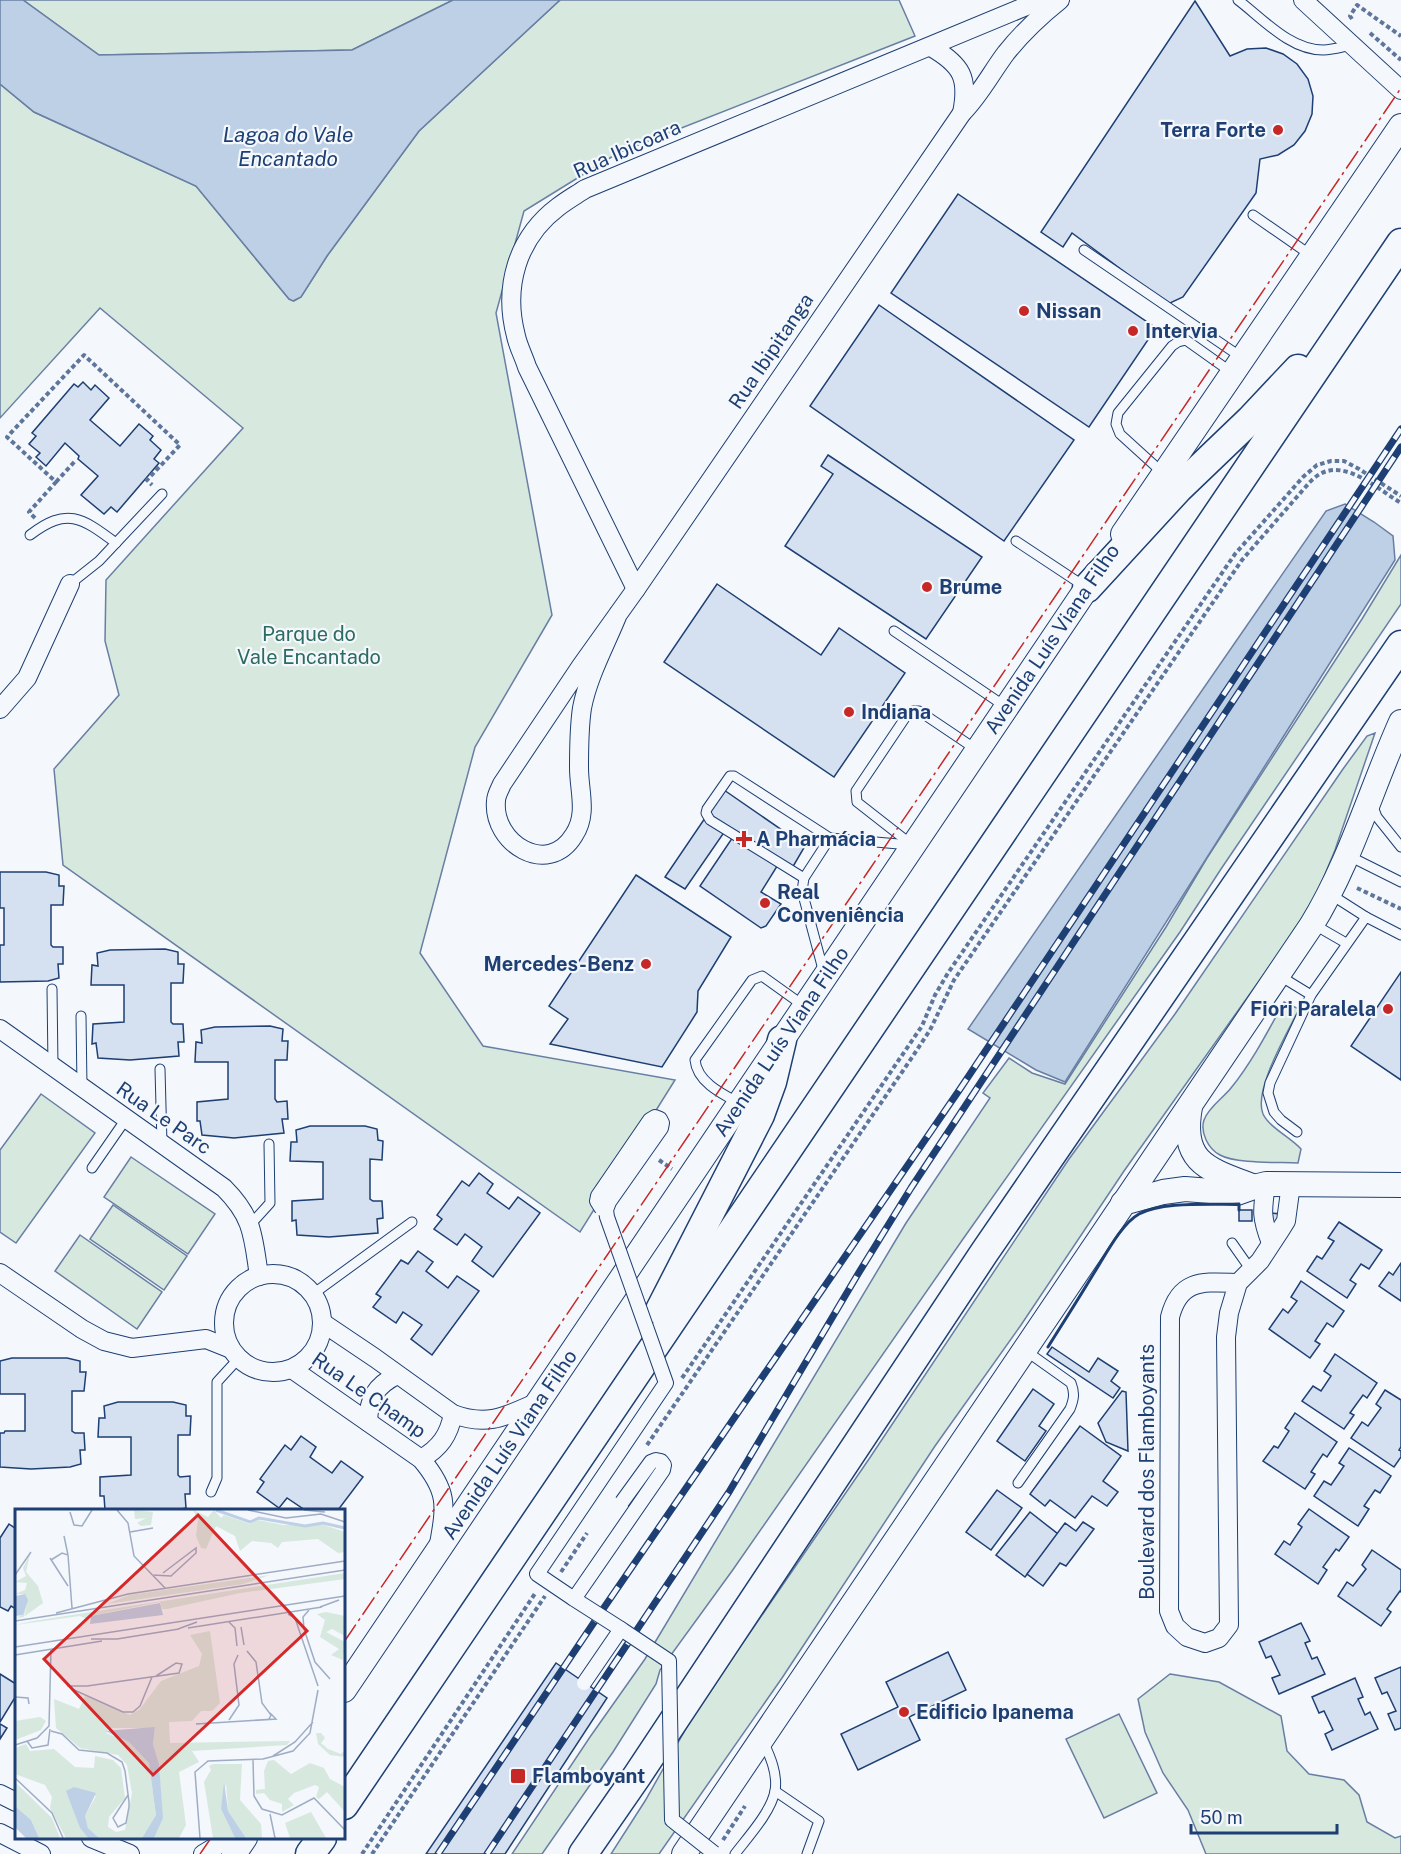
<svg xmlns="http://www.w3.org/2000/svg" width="1401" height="1854" font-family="'Public Sans',sans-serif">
	<rect width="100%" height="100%" fill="#f4f7fb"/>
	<g fill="#d7e8df" stroke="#687fa3" stroke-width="1.5">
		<polygon points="23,0 453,0 352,50 99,55"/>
		<polygon points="560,0 899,0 915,36 618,153 524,211 496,313 552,615 475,747 420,953 483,1046 675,1080 580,1232 63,865 54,769 119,695 105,641 106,580 243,428 100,308 0,418 0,84 34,112 196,186 289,299 294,301 301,297 327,256 419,131"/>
		<polygon points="1401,555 1401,604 1221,869 1180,932 963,1239 732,1571 660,1670 656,1684 613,1752 542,1854 512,1854 590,1737 645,1659 906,1223 990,1098 983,1093 1009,1058 1032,1073 1065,1084 1166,927 1207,858 1362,619"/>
		<polygon points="1375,733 1335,850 1318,891 1296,929 1124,1171 1021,1325 935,1446 782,1678 659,1854 611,1854 645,1801 688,1725 736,1653 869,1459 1069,1159 1175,1014 1343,769 1367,736"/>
		<path d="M1284,1002L1299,1009C1288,1032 1253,1090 1263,1114C1269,1127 1291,1138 1301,1149L1298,1163C1278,1162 1236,1164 1220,1155C1208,1149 1200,1132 1204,1120C1208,1108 1223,1098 1231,1088C1252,1062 1268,1031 1284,1002Z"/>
		<polygon points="41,1094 95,1133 16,1243 0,1232 0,1150"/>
		<polygon points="131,1157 215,1214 188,1254 104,1197"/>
		<polygon points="113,1205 187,1256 164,1290 90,1239"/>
		<polygon points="80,1235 162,1292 137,1329 55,1271"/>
		<polygon points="1170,1674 1219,1682 1281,1716 1287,1751 1309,1774 1344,1780 1359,1795 1367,1822 1395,1838 1401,1836 1401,1854 1206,1854 1188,1810 1163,1773 1145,1732 1138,1699"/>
		<polygon points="1119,1714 1157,1793 1104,1818 1066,1739"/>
	</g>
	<g fill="#bed0e5" stroke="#687fa3" stroke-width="1.5">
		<polygon points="0,0 23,0 99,55 352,50 453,0 560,0 419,131 327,256 301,297 293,301 289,299 196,186 34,112 0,84"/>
		<polygon points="1345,504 1374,522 1393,536 1395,560 1065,1082 1036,1070 968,1029 1326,511"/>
	</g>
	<g fill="#d5e0f0" stroke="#1d3f73" stroke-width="1.5">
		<polygon points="1195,1 1230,56 1247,49 1266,48 1283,54 1297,64 1308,79 1313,96 1312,114 1305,131 1294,145 1278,155 1260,159 1256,193 1183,297 1168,304 1072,233 1063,247 1041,232"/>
		<polygon points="958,194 1156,328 1089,427 891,293"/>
		<polygon points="879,305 1074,440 1004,541 810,406"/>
		<polygon points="83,382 91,390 95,385 109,398 90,420 120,446 139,424 153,436 150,440 161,450 154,459 159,463 117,512 111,507 104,514 81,495 98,476 78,459 79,456 65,443 46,466 36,457 40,453 29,444 36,436 32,433 74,384 78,387"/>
		<polygon points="828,455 982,557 926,639 785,546 833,474 821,466"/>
		<polygon points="717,584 821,655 839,628 905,673 834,777 664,662"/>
		<polygon points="724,790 805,846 791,870 779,863 761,892 781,904 766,926 761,928 700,886 735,834 727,828 685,889 665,877"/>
		<polygon points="0,872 46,872 59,875 59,886 64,886 63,905 51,905 51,945 53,947 63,947 63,964 58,964 59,978 48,981 0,982 0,945 4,945 4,908 0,908"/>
		<polygon points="636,875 731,937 698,991 697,1012 662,1067 550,1044 568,1019 549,1006"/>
		<polygon points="165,949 178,952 178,964 184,964 183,983 171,983 171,1022 173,1024 183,1024 184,1042 178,1042 179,1056 130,1060 98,1058 96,1043 92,1044 93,1024 124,1022 124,985 91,985 92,965 98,966 97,953 110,950"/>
		<polygon points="1401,972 1401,1080 1351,1046"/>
		<polygon points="270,1026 283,1029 282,1041 288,1041 287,1060 275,1060 275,1099 277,1102 287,1101 288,1119 282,1119 284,1133 234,1138 202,1135 200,1121 197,1121 197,1102 228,1099 228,1062 195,1062 196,1042 202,1043 201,1030 215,1027"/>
		<polygon points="310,1126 365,1126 377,1129 378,1140 383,1141 382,1160 370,1159 370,1199 373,1201 382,1201 383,1218 377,1219 378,1233 329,1237 297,1235 296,1220 292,1221 292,1201 323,1199 323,1162 290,1161 291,1142 297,1142 296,1130"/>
		<polygon points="479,1173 493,1184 487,1193 509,1209 518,1197 540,1213 493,1277 472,1261 482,1247 465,1234 457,1245 434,1229 442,1219 437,1215 462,1181 469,1186"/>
		<rect x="1239" y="1210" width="13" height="11"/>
		<polygon points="1269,1213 1282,1214 1282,1223 1268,1223"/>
		<polygon points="1339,1222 1382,1250 1369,1269 1361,1264 1350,1280 1356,1284 1347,1298 1307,1271 1317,1256 1322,1259 1334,1241 1328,1238"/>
		<polygon points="418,1251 433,1262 426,1271 448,1288 457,1276 479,1291 432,1355 411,1339 422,1325 403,1312 396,1323 373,1307 381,1297 376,1294 401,1260 408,1264"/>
		<polygon points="1401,1263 1401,1301 1379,1286 1389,1272 1393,1275"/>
		<polygon points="1301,1281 1344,1311 1333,1327 1327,1323 1315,1341 1320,1344 1310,1358 1269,1329 1283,1309 1288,1313 1297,1301 1291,1297"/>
		<polygon points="1052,1347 1089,1372 1098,1358 1118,1371 1111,1381 1120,1388 1113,1398 1047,1354"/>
		<polygon points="1335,1354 1377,1383 1367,1398 1363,1395 1350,1413 1354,1415 1344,1429 1302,1401 1313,1386 1321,1391 1331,1376 1324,1371"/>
		<polygon points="12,1358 67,1358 80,1361 80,1372 86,1372 84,1391 72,1391 72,1431 75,1433 84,1433 85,1450 80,1450 81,1464 70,1467 31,1469 0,1467 0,1433 4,1433 5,1431 25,1431 25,1394 0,1394 0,1361"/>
		<polygon points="1033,1389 1054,1404 1039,1426 1046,1431 1025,1461 997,1441"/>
		<polygon points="1385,1390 1401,1400 1401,1447 1399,1450 1401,1451 1401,1457 1394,1467 1351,1438 1362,1422 1368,1426 1381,1408 1376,1404"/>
		<polygon points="1122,1391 1126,1392 1128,1451 1106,1442 1098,1423"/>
		<polygon points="118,1402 173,1402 186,1405 186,1416 191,1416 190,1435 178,1435 178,1475 180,1477 190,1476 190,1494 185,1494 186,1508 176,1510 105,1510 104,1496 100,1496 100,1477 131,1475 131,1437 98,1437 99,1418 105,1418 104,1406"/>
		<polygon points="1295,1413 1337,1442 1327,1457 1323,1454 1311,1472 1315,1474 1305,1489 1263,1461 1274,1446 1278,1448 1289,1431 1285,1428"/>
		<polygon points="1080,1426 1121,1456 1103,1481 1118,1492 1107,1506 1092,1496 1075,1518 1050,1500 1045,1506 1030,1494"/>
		<polygon points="301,1436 316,1447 310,1457 332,1473 341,1461 363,1477 338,1510 305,1510 287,1498 279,1508 257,1492 264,1482 260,1479 285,1445 291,1450"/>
		<polygon points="1349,1448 1391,1476 1380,1493 1375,1490 1364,1506 1369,1509 1358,1526 1314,1496 1324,1481 1331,1485 1344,1466 1339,1463"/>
		<polygon points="997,1490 1022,1508 991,1550 966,1532"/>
		<polygon points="1309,1509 1349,1537 1339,1551 1336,1549 1323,1567 1327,1570 1318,1584 1275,1554 1284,1541 1290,1545 1302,1527 1298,1524"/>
		<polygon points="1030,1512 1058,1534 1025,1577 996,1555"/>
		<polygon points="1083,1522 1094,1529 1066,1566 1060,1563 1043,1586 1027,1574 1065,1523 1076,1531"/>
		<polygon points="9,1524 16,1529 16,1609 11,1606 8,1611 0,1607 0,1538"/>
		<polygon points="1372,1550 1401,1570 1401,1592 1400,1591 1387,1609 1391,1612 1381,1626 1338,1596 1347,1582 1353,1586 1366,1569 1362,1565"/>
		<polygon points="1301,1623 1310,1641 1305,1643 1312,1659 1317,1657 1325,1674 1279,1694 1272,1678 1280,1675 1271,1656 1266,1658 1259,1642"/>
		<polygon points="948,1652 966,1690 909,1717 920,1740 858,1770 841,1734 898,1707 886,1682"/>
		<polygon points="556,1663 607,1698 505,1854 426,1854"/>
		<polygon points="1401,1667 1401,1728 1395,1730 1388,1714 1396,1711 1387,1692 1382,1694 1375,1678"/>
		<polygon points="0,1674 16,1684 16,1700 14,1699 0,1722"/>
		<polygon points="1355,1678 1363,1697 1358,1699 1365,1715 1370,1712 1378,1729 1332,1750 1325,1734 1333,1730 1324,1711 1319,1713 1312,1697"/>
		<polygon points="0,1724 7,1728 0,1739"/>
	</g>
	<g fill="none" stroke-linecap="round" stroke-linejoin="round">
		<defs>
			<g id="service">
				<path d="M1238,0C1263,19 1290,50 1323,50C1332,50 1342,47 1351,45"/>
				<polyline points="1253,215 1312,256"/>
				<polyline points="1084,250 1241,357"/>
				<polyline points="1164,474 1120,434 1116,424 1118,413 1172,346 1178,342 1186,340 1231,372"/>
				<path d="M30,535C67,507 81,517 116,543"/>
				<polyline points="1016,541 1084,586"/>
				<polyline points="70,584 99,561 162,494"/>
				<polyline points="894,631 1006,707"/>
				<polyline points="1372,804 1377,817 1401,847"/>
				<polyline points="912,845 857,802 856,791 907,715 913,711 919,711 977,750"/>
				<polyline points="1349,856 1401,882"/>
				<polyline points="804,878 710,820 706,813 707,809 730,776 734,776 830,838"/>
				<polyline points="1330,894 1366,917"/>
				<polyline points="1313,924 1346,943"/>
				<polyline points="824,973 802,891 804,878 830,838 910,845"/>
				<polyline points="1280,976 1311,995"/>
				<polyline points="52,989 53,1066"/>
				<polyline points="81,1016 82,1087"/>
				<polyline points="160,1069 162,1144"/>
				<path d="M739,1103C722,1094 697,1082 695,1060L752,980L762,976L804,1006"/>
				<polyline points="1297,1132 1281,1120 1274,1112 1268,1093 1270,1083 1311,995 1366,917 1401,935"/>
				<polyline points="92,1168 126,1119"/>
				<polyline points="250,1225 270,1203 269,1144"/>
				<polyline points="1232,1243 1251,1270"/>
				<polyline points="313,1294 412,1222"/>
				<path d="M1018,1483L1070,1409C1074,1399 1075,1393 1071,1383L1026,1351"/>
				<polyline points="211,1492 217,1478 217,1382 239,1358"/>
				<polyline points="775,1791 819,1821 807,1854"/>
				<path d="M735,1854C748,1837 771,1812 775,1791C778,1774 770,1756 763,1741"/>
			</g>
			<g id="minor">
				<polyline points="1303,0 1401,90"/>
				<path d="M931,47C962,65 969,78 962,113"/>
				<path d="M636,589L527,367C524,357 518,346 516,336C503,287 517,238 558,207C567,200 576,195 585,189L1041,0"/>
				<path d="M618,614C606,644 588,676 582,708C579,728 579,748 579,768C579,791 588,814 574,835C548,878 492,843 496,801C496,795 500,789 502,784L581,666L636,589L962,113C980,95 991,73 1006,53C1022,33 1040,16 1060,0"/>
				<polyline points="0,709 27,678 70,584"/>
				<path d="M0,1029L224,1188C254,1218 253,1237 259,1276"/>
				<path d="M1266,1184C1262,1211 1261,1217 1271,1243"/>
				<polyline points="0,1273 82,1329 104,1341 132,1348 206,1339 231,1349"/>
				<circle cx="273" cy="1323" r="49"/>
				<path d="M1238,1283C1204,1282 1180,1278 1170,1317L1169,1611L1175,1626L1187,1637L1205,1643L1219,1638L1229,1625L1226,1337L1229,1313L1238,1283L1260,1261L1281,1229L1286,1221L1291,1184"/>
				<path d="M323,1323L375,1358L453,1414C488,1427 506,1416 538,1402"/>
				<path d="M292,1369L421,1459C448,1491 446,1505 439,1544"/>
				<path d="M368,1422C369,1398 375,1386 397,1375"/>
				<path d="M421,1459C440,1448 449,1435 453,1414"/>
				<polyline points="0,1794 16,1802"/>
				<polyline points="0,1833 41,1854"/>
				<polyline points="91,1838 130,1854"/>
				<polyline points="203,1854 230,1838"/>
			</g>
			<g id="secondary">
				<polyline points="1123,534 1401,126"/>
				<path d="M1190,1107C1180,1162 1207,1169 1252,1186"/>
				<polyline points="1123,1203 1163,1192 1185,1189 1237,1193 1254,1187 1266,1184 1401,1185"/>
				<path id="s1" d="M344,1690L1097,573"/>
				<polyline points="234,1854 245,1838"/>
				<path d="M684,1854L1311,926C1350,863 1371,789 1401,722"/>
			</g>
			<g id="trunk">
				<polyline points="1087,588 1178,489 1250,420 1298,369"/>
				<polyline points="660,1310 760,1115 772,1082 782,1040"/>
				<polyline points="344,1805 1401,243"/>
				<polyline points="310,1854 322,1838"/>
				<polyline points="583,1854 637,1776 984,1253 1401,645"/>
			</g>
		</defs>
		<use href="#service" stroke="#1d3f73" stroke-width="11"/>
		<use href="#minor" stroke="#1d3f73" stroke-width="20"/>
		<use href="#secondary" stroke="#1d3f73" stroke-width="26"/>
		<use href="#trunk" stroke="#1d3f73" stroke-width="31"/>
		<g stroke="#5e769c" stroke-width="4" stroke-dasharray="4.5 3" stroke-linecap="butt">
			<polyline points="1352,19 1350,16 1357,5 1401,36"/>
			<polyline points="1370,33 1401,60"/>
			<polyline points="56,482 76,460"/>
			<polyline points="35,518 29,512 56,482 7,437 84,355 180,445 147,480 152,485"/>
			<polyline points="1357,888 1401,909"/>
			<polyline points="659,1160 672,1169"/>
			<polyline points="682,1378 922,1026 935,995 948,973 1235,554 1303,477 1317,465 1331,461 1344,461 1359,469 1401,496"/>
			<path d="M647,1445L913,1056L930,1030L954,980L1242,560L1309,483C1312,480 1316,476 1320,474C1346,459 1379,490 1401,503"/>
			<polyline points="561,1572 587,1533"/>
			<polyline points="723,1840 745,1806"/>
			<polyline points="362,1854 536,1592"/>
			<polyline points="372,1854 545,1596"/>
		</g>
		<use href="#service" stroke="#f4f7fb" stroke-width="9"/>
		<use href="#minor" stroke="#f4f7fb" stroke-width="18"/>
		<use href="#secondary" stroke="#f4f7fb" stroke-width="24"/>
		<use href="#trunk" stroke="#f4f7fb" stroke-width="28"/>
		<defs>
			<g id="rail">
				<polyline points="438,1854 601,1612 960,1089 1401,429"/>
				<polyline points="487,1854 729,1492 858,1274 911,1188 1401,447"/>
			</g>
		</defs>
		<use href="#rail" stroke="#1d3f73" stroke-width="7"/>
		<use href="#rail" stroke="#f4f7fb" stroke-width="4.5" stroke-dasharray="14" stroke-linecap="butt"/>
		<defs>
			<g id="pedestrian-bridge">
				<polyline points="574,1599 537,1574 666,1383 607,1217 606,1210 609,1202 661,1128 662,1123 660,1119 655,1117 650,1120 598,1196 597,1201 602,1209"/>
				<polyline points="621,1629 574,1599 663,1470 664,1465 661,1461 656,1460 651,1462 622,1502"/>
				<polyline points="584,1683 621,1629 669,1661 672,1820 714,1853"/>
			</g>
		</defs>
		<use href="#pedestrian-bridge" stroke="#1d3f73" stroke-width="16" stroke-linecap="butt"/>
		<use href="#pedestrian-bridge" stroke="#f4f7fb" stroke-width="14"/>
		<path stroke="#1d3f73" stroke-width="3" d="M1048,1347C1063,1323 1079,1298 1094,1273C1105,1256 1121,1224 1139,1214C1163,1201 1211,1205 1239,1204V1210"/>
		<g stroke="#c62828" stroke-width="1.5" stroke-dasharray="21 4.5 3 4.5" stroke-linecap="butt">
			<polyline points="344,1642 1401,88"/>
			<polyline points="200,1854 211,1838"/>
		</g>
	</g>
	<g fill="#c62828" stroke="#f4f7fb" stroke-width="2">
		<circle cx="1278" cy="130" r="6"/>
		<circle cx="1024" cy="311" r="6"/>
		<circle cx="1133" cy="331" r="6"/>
		<circle cx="927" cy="587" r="6"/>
		<circle cx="849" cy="712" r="6"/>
		<path d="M741 830h6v6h6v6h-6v6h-6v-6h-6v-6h6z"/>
		<circle cx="765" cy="903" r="6"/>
		<circle cx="646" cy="964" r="6"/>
		<circle cx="1388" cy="1009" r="6"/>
		<circle cx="904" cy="1712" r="6"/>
		<rect x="510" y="1768" width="16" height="16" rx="3"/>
	</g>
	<g text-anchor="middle" stroke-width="4.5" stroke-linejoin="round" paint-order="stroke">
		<g font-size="20" font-weight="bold" fill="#1d3f73" stroke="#f4f7fb" text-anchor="start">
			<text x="1266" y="137" text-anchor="end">Terra Forte</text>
			<text x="1036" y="318">Nissan</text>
			<text x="1145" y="338">Intervia</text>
			<text x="939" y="594">Brume</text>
			<text x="861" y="719">Indiana</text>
			<text x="756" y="846">A Pharmácia</text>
			<text x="777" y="899">Real<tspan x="777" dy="23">Conveniência</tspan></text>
			<text x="634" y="971" text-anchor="end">Mercedes-Benz</text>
			<text x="1376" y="1016" text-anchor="end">Fiori Paralela</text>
			<text x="916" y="1719">Edificio Ipanema</text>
			<text x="532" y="1783">Flamboyant</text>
		</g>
		<g font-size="20" fill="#1d3f73" stroke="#f4f7fb">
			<text transform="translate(627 149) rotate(-24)" y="7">Rua Ibicoara</text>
			<text transform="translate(771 351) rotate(-56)" y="7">Rua Ibipitanga</text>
			<text transform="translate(1052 639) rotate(-56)" y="7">Avenida Luís Viana Filho</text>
			<text dy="7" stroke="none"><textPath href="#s1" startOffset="782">Avenida Luís Viana Filho</textPath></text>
			<text transform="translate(164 1118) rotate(35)" y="7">Rua Le Parc</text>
			<text transform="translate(369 1395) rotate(35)" y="7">Rua Le Champ</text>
			<text dy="7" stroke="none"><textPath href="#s1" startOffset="296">Avenida Luís Viana Filho</textPath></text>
			<text transform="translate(1147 1472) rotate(-90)" y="7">Boulevard dos Flamboyants</text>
		</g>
		<g font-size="20" fill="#2c6c60" stroke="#f4f7fb">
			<text x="309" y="641">Parque do<tspan x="309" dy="23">Vale Encantado</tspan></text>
		</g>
		<g font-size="21" font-style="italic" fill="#1d3f73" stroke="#f4f7fb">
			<text x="288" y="142">Lagoa do Vale<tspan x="288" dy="24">Encantado</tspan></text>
		</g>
	</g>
	<g transform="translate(15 1509)">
		<rect width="330" height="330" fill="#f4f7fb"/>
		<path d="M119,1L138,3L136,16L126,17L122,14L131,9L120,10ZM178,1L193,8L199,1L206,9L209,6L235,15L243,11L268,16H309L330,23V43L323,44L303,30L267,33L263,39L256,34L237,32L225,42L220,27L201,17L191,40L186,39L181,27L183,11ZM15,45L11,63L23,77L28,94L10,107L12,95L9,108L0,109L8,106L10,85H0L10,81L12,74L0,73L11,67L8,59ZM330,64V70L225,84L152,100H147L145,93L75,107L72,110L65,107L0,116L18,112ZM255,66L228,75L92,95L114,86ZM311,103L330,107V127L317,120L311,123L330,133L328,151L316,146L324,140L305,128L310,111L302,105ZM195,122L205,194L197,202H186L177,212L154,213L155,234L275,232L272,236L177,242L184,253L164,263L171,316L164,329H139L147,309L144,255L138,235L140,219H94L91,224L114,233L134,253L141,306L127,329H84L73,319L70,307L81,287L52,282L65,319L73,329H51L35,299L37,288L30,276L0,265V239L11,235L15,242L39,240L60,258L79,259L80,247L98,251L106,259L110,289L94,308L93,318L101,323L110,321L117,284L112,256L103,246L65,239L41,219L39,190L64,200L70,187L115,206L125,200L146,172L184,157L187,145L175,126ZM25,208L31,212L26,221L0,231V212ZM301,224H306L310,229L306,234L313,240L326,245L330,241V248L315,246L303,235ZM259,251L276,265L295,254L309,259L315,270L330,278V303L312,283L304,290L301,288L304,278L300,276L279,284L273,290L279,296L267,303V295L255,291L249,284L241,285V281L250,280L249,262L253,252ZM198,255H227L225,291L246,315L247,329H231L213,302L211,274L206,300L220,329H198L189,273L196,261L194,257ZM0,273L37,309L45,329H24L16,311L0,297ZM296,303L311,329H275L270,314Z" fill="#d7e8df"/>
		<path d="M10,85L13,91L8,106L0,107V87ZM145,94L148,106L75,115L76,107ZM140,218L138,235L144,255L148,309L139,329H127L141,306L134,254L114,233L90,222ZM209,273L213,302L231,329H220L206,300ZM59,278L81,284L70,307L73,319L84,329H73L65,319L51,282ZM0,297L16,311L24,329H11L0,318Z" fill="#bed0e5"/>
		<path fill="none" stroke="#bed0e5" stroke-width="3" d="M201,1L235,13L244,9L290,17L308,14L330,19"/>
		<path fill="none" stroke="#9eadc5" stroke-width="1.5" d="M102,1L113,14L119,47L150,79M233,1L271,9L306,5L330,13M289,1L310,3M55,3L59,16L67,17L77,1M115,23L138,19M49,27L53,46M35,49L53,77M36,51L47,44L53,46L57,99M0,66L16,43M137,66L156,67L181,44V39L148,64M305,98L324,91M294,101L288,108L289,120L300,153L315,170M41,104L113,85L330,52M273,105L280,109L303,177M0,112L330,61M214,113L220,119L222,137M226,118L229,136M173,119L307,98M163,120L182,113M76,130H102M102,130L164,120M0,138L330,87M232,142L241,153L247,194L256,206L254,210M0,146L87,132M52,177H72L164,164L167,155L161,154L141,167M57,180L108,203H118L125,197L137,168M0,188L13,189L14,195M214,211L224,196L219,155L223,146M181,215L261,210L255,204M36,222L47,225L64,241L92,244L107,253L110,262L114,293V298L111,314L103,318L98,309L113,286M12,232L17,239L33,236L35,220M0,236L22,229L34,217L36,140M258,247L280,233L298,213M238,251L239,287L247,300L267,306L299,289L330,321M0,269L37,304L48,329M255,305L260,329M185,329L180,263L193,252L248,250L278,242L295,224L303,181"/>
		<path fill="#d62828" fill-opacity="0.15" stroke="#d62828" stroke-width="3" d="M183,6L292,122L138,266L29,150Z"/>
		<rect width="330" height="330" fill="none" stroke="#1d3f73" stroke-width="3"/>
	</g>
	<path d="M1191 1824v9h146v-9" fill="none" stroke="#1d3f73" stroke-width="3"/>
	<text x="1200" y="1824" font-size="18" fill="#1d3f73" stroke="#f4f7fb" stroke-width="4.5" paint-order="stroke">50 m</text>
</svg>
